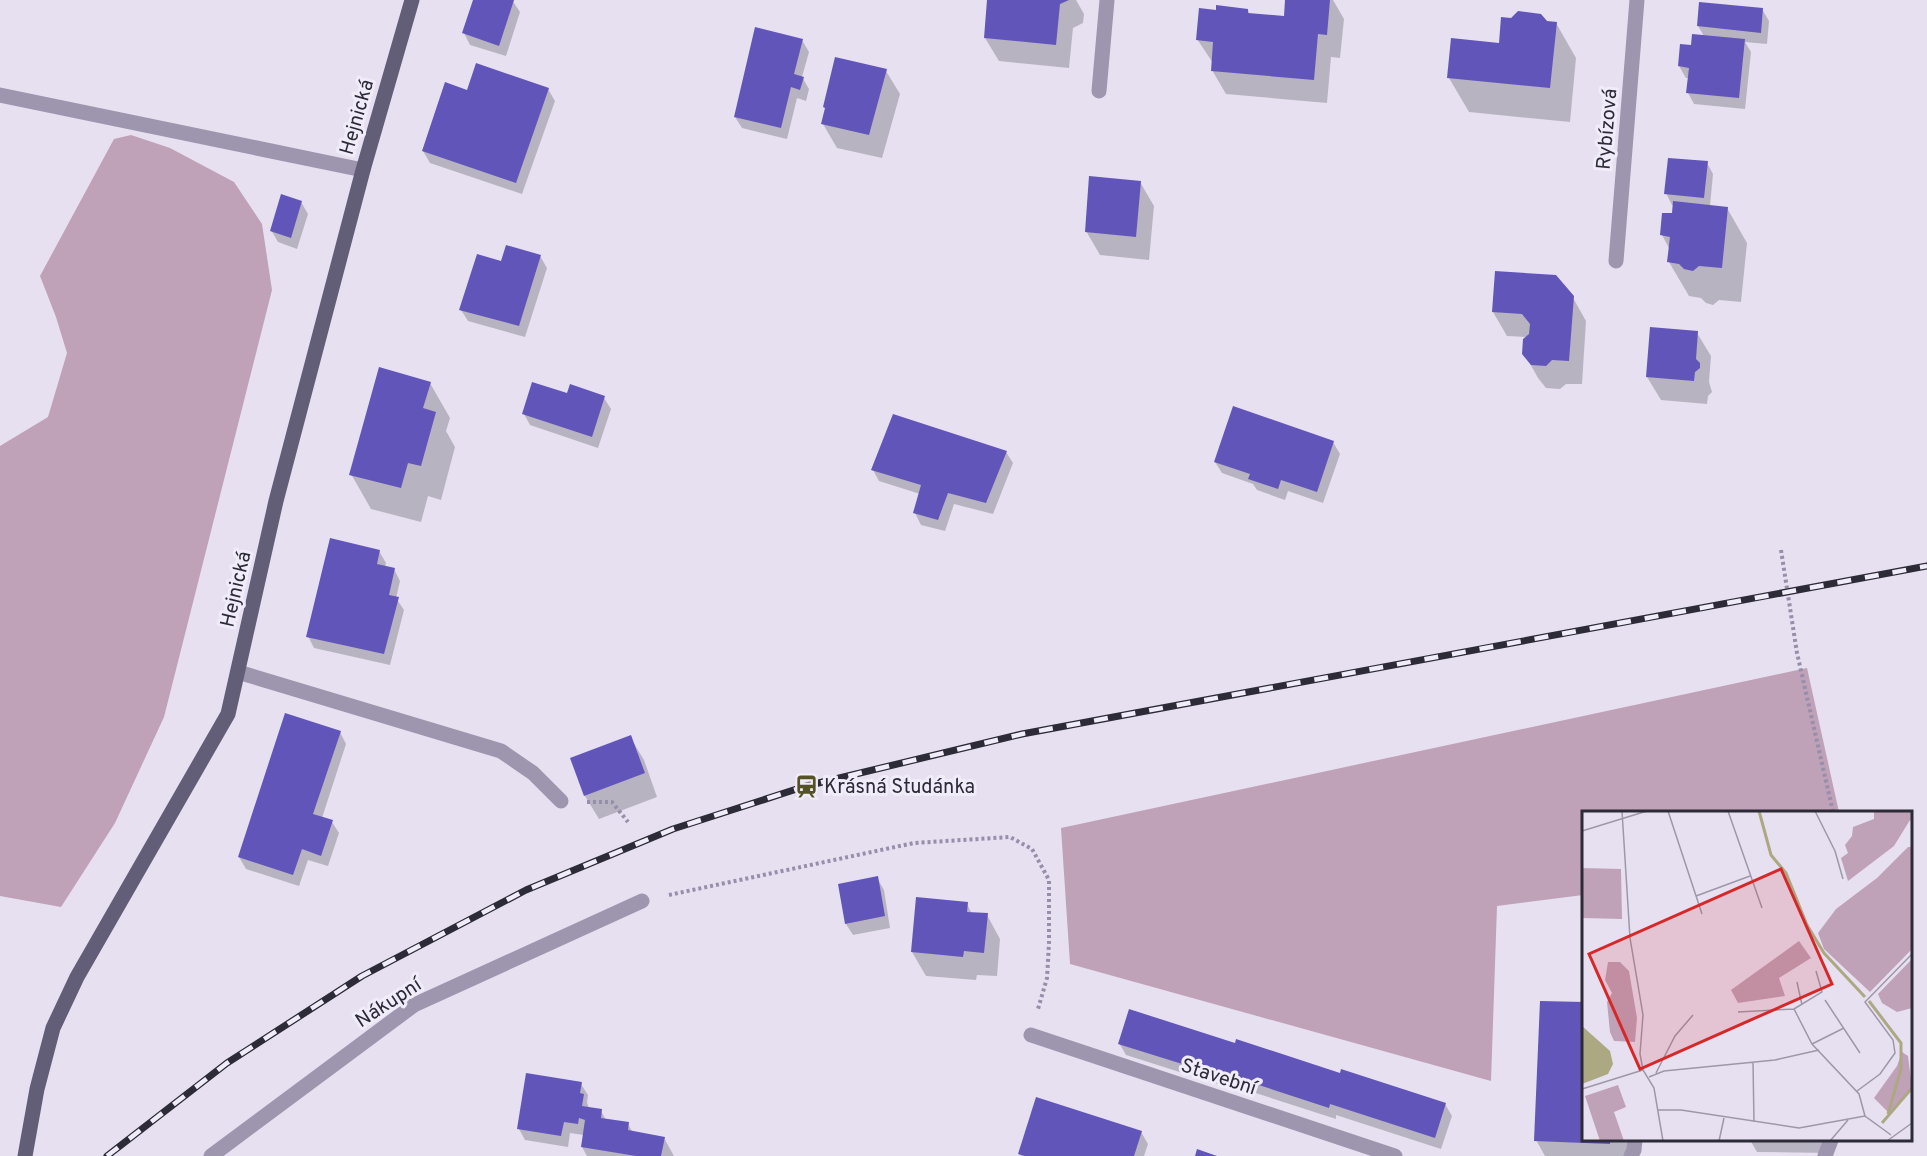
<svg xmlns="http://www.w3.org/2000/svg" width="1927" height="1156" font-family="Overpass,sans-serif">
	<rect width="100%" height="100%" fill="#e7e0f1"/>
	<g fill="#bfa1b8">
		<polygon points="131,135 170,148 234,182 262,224 272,290 164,717 115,823 61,907 0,896 0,446 48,417 67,353 56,317 40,276 114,139"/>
		<polygon points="1807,668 1839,812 1584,812 1583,895 1497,906 1491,1081 1070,964 1061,828"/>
	</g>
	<g fill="#0003">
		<polygon points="474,0 512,0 520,12 506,56 470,45 464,33"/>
		<polygon points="989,0 1076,0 1084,14 1083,23 1073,28 1069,68 999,61 985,38"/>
		<polygon points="1287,0 1333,0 1344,19 1340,58 1331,57 1327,103 1226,94 1212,70 1213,63 1197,39 1248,10 1250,15 1285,18"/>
		<polygon points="1762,9 1769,21 1767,44 1745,42 1751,52 1745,109 1694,104 1688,93 1689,78 1686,78 1679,66 1692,47 1704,36 1698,26"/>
		<polygon points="1547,22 1556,23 1576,58 1570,122 1469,112 1449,78 1500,44"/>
		<polygon points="802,40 809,52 802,77 809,89 806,101 797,98 787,139 742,128 735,117"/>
		<polygon points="886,71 900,94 882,158 837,148 823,124"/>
		<polygon points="548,89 555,101 522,194 430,163 423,151 468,91"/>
		<polygon points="1707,163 1713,174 1710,206 1727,208 1747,243 1741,302 1719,300 1713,305 1706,303 1701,298 1689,296 1669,262 1670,250 1662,235 1674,215 1674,205 1672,205 1666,193"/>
		<polygon points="1140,182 1154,206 1149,260 1100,255 1086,231"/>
		<polygon points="301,202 308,214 297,249 278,242 271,230"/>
		<polygon points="540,256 547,268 525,337 468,321 461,310 502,263"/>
		<polygon points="1572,296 1586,321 1582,384 1566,384 1560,389 1546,388 1538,378 1524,353 1528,337 1507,336 1493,312"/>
		<polygon points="1697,333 1711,356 1709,382 1712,392 1708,396 1707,404 1661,400 1647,377"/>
		<polygon points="430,383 450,418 446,431 455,447 441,500 428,496 421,522 371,509 351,474"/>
		<polygon points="568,394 604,398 611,409 598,448 530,425 524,414"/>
		<polygon points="1333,442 1340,454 1323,503 1288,491 1285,500 1257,490 1253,484 1222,473 1215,462"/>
		<polygon points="1006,452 1013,463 993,514 954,504 945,531 921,525 915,513 920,494 879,481 873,470"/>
		<polygon points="379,551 386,563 385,567 394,569 400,581 396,598 404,610 390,665 314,648 308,636"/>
		<polygon points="340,732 346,744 322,818 332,822 339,833 328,866 308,860 299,886 246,869 239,857"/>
		<polygon points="630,737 644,760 657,797 599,819 585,796"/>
		<polygon points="877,878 884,890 890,928 853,935 846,924 840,886"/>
		<polygon points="967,904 972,914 987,915 1000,939 997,976 977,975 976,980 926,976 912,952"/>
		<polygon points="1119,1043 1236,1045 1445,1104 1452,1116 1441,1149 1336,1115 1336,1119 1231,1085 1230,1088 1126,1055"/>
		<polygon points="581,1084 588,1095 587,1102 589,1109 601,1111 606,1120 628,1124 633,1133 664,1138 674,1156 587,1156 582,1147 584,1135 570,1133 568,1147 525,1140 519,1129"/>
		<polygon points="1141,1132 1148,1144 1144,1156 1021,1156 1019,1154"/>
		<polygon points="1536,1140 1631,1140 1630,1156 1545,1156"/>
		<polygon points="1750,1140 1832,1140 1831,1153 1757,1152"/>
	</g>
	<g fill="#6155ba">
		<polygon points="473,0 514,0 499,46 462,33"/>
		<polygon points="987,0 1069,0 1060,4 1056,45 984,38"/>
		<polygon points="1285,0 1330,0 1327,35 1318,34 1314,80 1211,71 1213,42 1196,40 1199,8 1216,10 1216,5 1248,9 1248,13 1284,16"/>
		<polygon points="1699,2 1763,8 1761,33 1697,26"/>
		<polygon points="1518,11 1541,14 1547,21 1557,22 1550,88 1447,78 1451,38 1499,43 1501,17 1511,18"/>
		<polygon points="755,27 803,39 794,74 804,77 800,90 791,87 781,128 734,117"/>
		<polygon points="1692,34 1745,39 1739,98 1686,93 1689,68 1678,66 1680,44 1691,45"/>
		<polygon points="835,57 887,69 869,135 821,124 825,108 823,107"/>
		<polygon points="476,63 549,88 516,183 422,151 445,82 467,90"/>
		<polygon points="1668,158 1708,161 1704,198 1664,194"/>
		<polygon points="1089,176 1141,181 1136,237 1085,232"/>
		<polygon points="281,194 302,201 291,238 270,231"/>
		<polygon points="1673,201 1728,207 1722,268 1699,266 1693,271 1684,269 1679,264 1667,262 1670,237 1660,235 1662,213 1672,213"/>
		<polygon points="506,245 541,255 519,326 459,310 477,254 501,261"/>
		<polygon points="1495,271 1556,275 1574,296 1569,361 1552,360 1546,366 1531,365 1522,354 1523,339 1529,334 1530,324 1522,314 1492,312"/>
		<polygon points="1650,327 1698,331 1696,359 1700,363 1700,368 1695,372 1694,381 1646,377"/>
		<polygon points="379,367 431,382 423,408 436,412 421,466 408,463 401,488 349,475"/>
		<polygon points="532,382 567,393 570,384 605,396 592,437 522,414"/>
		<polygon points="1233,406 1334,441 1317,492 1281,480 1278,489 1248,479 1250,474 1214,462"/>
		<polygon points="893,414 1007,451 986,503 948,493 938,520 913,513 921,485 871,470"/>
		<polygon points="330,538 380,550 377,564 395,568 389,595 399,597 384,654 306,637"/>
		<polygon points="285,713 341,731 313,814 333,820 321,856 302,849 293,875 238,857"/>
		<polygon points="631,735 645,773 584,796 570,758"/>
		<polygon points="878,876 885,916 845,924 838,884"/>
		<polygon points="916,897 968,902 967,912 988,913 984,953 964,951 963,957 911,952"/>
		<polygon points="1540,1001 1584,1002 1584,1140 1610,1140 1610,1144 1534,1141"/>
		<polygon points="1129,1009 1235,1043 1236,1039 1340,1073 1341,1069 1446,1103 1435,1138 1330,1104 1329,1108 1225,1074 1224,1077 1118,1044"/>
		<polygon points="526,1073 582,1082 580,1093 584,1094 582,1106 602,1109 601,1118 629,1122 628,1130 665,1137 661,1156 636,1156 581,1147 585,1120 579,1118 578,1124 564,1122 561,1136 517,1129"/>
		<polygon points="1036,1097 1142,1131 1134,1156 1025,1156 1018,1154"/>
		<polygon points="1197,1149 1217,1156 1195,1156"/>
	</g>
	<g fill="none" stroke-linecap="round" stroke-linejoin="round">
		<g stroke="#978eaa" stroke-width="4" stroke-dasharray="3 3" stroke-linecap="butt">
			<polyline points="1781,550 1797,653 1833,812"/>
			<polyline points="587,802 612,802 628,822"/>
			<polyline points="669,895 914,843 1010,837 1032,849 1049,880 1049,943 1047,978 1038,1009"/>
		</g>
		<g stroke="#9d96ae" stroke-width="15">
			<polyline points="1099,91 1107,0"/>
			<polyline points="0,95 363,170"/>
			<polyline points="1616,261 1637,0"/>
			<polyline points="238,672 501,751 533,773 561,801"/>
			<polyline points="1031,1035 1395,1156"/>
			<polyline points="211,1156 414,1005 642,901"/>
			<polyline points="1631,1156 1634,1150 1635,1140"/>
			<polyline points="1825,1156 1831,1140"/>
		</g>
		<polyline stroke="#635e77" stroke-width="15" points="25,1156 37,1089 53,1028 77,977 228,714 276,501 363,170 412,0"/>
		<defs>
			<polyline id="rail" points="107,1156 227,1063 362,976 526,890 673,829 806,786 1022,734 1927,566"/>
		</defs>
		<use href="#rail" stroke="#2d2b37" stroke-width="7"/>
		<use href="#rail" stroke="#f1ecf9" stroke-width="4.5" stroke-dasharray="14" stroke-linecap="butt"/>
	</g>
	<defs>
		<symbol id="station-bare" viewBox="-9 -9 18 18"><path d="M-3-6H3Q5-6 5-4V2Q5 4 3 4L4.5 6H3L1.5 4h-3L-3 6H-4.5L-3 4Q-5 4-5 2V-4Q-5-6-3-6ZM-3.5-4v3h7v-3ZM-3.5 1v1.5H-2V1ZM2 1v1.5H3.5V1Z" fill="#555224" stroke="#f1ecf9" stroke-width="2.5" paint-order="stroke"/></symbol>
	</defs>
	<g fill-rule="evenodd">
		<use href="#station-bare" x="790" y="770" width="33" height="33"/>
	</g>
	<g text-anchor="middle" stroke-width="6" stroke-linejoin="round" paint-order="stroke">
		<g font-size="20" fill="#2d2b37" stroke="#f1ecf9">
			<text transform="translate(356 117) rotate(-74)" y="7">Hejnická</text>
			<text transform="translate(1606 129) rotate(-85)" y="7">Rybízová</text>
			<text transform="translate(235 589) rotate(-77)" y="7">Hejnická</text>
			<text transform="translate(388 1002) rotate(-33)" y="7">Nákupní</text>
			<text transform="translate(1219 1076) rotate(18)" y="7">Stavební</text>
		</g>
		<g font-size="20" fill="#2d2b37" stroke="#f1ecf9" text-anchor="start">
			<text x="824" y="793">Krásná Studánka</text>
		</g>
	</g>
	<g transform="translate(1582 811)">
		<rect width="330" height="330" fill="#e7e0f1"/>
		<path d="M292,0H330V12L328,9L312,35L266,70L259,47L266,42L263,34L270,25L271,16L292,8ZM326,36H330V138L288,181L242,138L236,122L254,98L295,67ZM0,57L39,58L40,108L0,107ZM217,130L229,147L197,167L203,185L156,192L149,179ZM330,148V197L315,201L300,192L296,183ZM26,151H38L47,160L55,207L53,231L32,230L28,221L25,191L30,182L23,169ZM320,241L326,245L330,277L307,302L292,287L315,255ZM36,274L44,296L32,301L42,330H18L3,285Z" fill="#bfa1b8"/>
		<path d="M0,215L28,240L31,253L26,263L0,273Z" fill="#aba882"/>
		<path fill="none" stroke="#aba882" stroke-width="3" d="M177,0L189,44L204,62L225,114L242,142L283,186M287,190L319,232V258L306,303M300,312L330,277"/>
		<path fill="none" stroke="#9d98a7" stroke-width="1.5" d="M40,0L48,127L61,204L58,243L61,259L72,277L81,330M86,0L120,103M146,0L180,97M233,0L253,40L261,68M0,20L65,0M114,85L168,65M215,171L220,194M243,189L278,242M212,198L240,181L234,160M156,201L212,198L230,233L277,283L283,305L309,324M230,233L262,217M171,252L172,311M74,262L93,225L111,204M67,266L82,260L193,249L237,239M0,278L61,259M275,280L298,263L313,242L311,229L283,191L330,143M76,299H99L217,317L283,305M137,330L142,307M248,330L266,309M305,330L330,312"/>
		<path fill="#d62828" fill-opacity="0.15" stroke="#d62828" stroke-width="3" d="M199,58L250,173L58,258L7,143Z"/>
		<rect width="330" height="330" fill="none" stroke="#2d2b37" stroke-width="3"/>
	</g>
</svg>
